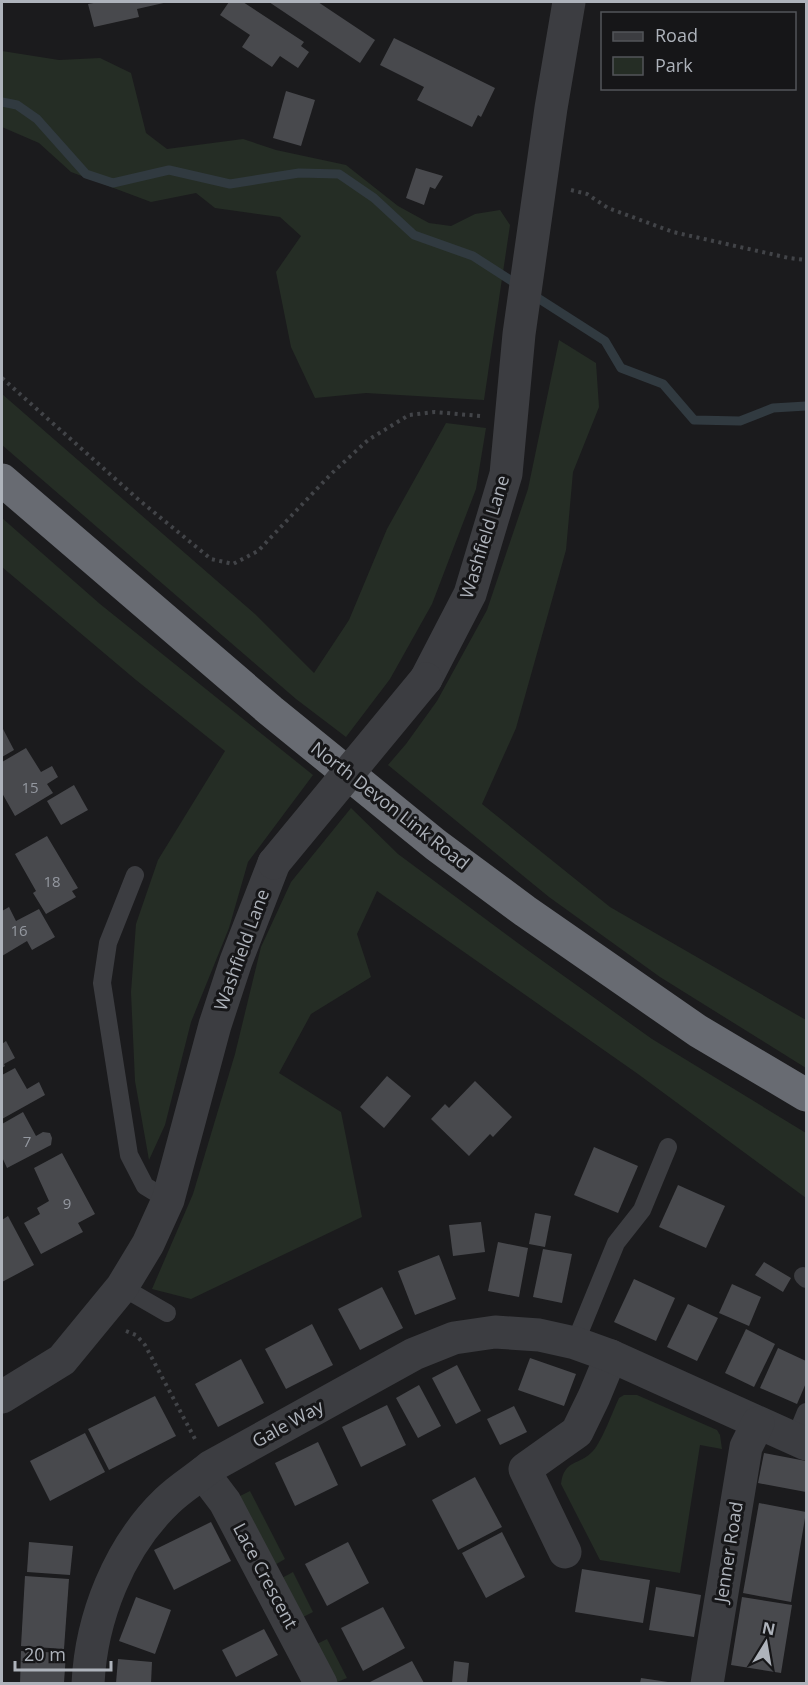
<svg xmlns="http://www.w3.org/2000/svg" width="808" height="1685" font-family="'Open Sans',sans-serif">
	<rect width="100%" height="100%" fill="#1b1b1d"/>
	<g fill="#252d25">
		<polygon points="2,51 59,60 100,58 131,73 146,133 167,149 243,139 276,150 346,165 398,206 429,223 451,226 475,214 500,210 510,225 484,400 366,393 315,398 291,347 276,272 301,236 280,217 215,208 196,193 151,202 71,172 39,143 2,127"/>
		<polygon points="559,340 596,363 599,407 573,472 566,550 516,728 482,804 610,907 806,1020 806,1068 660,977 549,897 388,765 406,744 437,701 487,610 528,489"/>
		<polygon points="2,394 255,614 314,673 349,620 387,529 446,423 486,428 476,489 432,604 390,679 346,737 296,699 2,445"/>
		<polygon points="2,518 100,604 313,775 248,862 229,928 191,1022 165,1125 149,1160 135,1081 131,992 136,924 158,860 225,751 136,680 2,567"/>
		<polygon points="351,808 398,854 526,949 652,1039 806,1133 806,1198 638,1074 377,891 357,934 371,977 311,1014 279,1073 341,1112 362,1217 191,1299 152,1289 193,1194 235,1054 261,947 291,882"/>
		<path d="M624,1395H637L717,1430L720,1435L722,1449L700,1445L680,1573L600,1560L561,1484C564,1459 579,1466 593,1451C602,1441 613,1411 619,1398Z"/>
		<polygon points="250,1491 285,1559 273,1566 238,1497"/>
		<polygon points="293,1572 313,1612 301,1618 280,1579"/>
		<polygon points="327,1639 347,1678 335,1683 315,1645"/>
	</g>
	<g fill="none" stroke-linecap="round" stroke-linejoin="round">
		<g stroke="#313a40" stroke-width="9">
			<polyline points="2,102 17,105 37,119 86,174 113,183 169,170 230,184 299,173 339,174 374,198 414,235 473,256 518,285"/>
			<polyline points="530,293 605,341 621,368 663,384 694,420 740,421 773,408 806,406"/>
		</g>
	</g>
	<g fill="#48494d">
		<polygon points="99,2 168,2 137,9 139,17 94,27 88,4"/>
		<polygon points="229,2 243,2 304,42 301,46 309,52 298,68 280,56 272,67 242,47 250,35 220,15"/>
		<polygon points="269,2 318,2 375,40 360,63"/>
		<polygon points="394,38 495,88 481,117 478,115 472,127 417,100 424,87 380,65"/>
		<polygon points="286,91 315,100 301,146 273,138"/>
		<polygon points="416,168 443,176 435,189 430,187 424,205 406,198"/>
		<polygon points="2,727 14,750 2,757"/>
		<polygon points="26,748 41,772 52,766 58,777 47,784 53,793 15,816 2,793 2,762"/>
		<polygon points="74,785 88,810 61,825 47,801"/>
		<polygon points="47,836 78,888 72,891 76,897 46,914 33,893 36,891 15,854"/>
		<polygon points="9,907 16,921 39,909 55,937 32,950 27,941 2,956 2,911"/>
		<polygon points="6,1041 15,1058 4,1064 5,1066 2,1068 2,1044"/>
		<polygon points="15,1068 27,1089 39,1082 45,1095 2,1119 2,1075"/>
		<polygon points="387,1076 411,1096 384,1128 360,1107"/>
		<polygon points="475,1081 512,1117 493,1137 490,1134 469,1156 431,1119 445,1104 449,1108"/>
		<polygon points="23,1112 36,1136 43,1132 50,1133 52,1138 51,1145 7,1168 2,1157 2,1124"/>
		<polygon points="594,1147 638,1166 618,1213 574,1195"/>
		<polygon points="62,1153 95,1214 78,1223 83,1232 41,1254 24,1223 40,1214 37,1208 49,1201 34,1168"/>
		<polygon points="678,1185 725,1206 706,1248 659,1227"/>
		<polygon points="535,1213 551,1216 545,1247 529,1244"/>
		<polygon points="8,1216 34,1265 2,1282 2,1220"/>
		<polygon points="481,1222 485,1252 453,1256 449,1225"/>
		<polygon points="498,1242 528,1248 519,1297 488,1291"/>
		<polygon points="543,1249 572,1254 562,1303 533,1297"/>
		<polygon points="439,1255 456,1299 415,1315 398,1271"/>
		<polygon points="764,1262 791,1278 783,1292 755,1275"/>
		<polygon points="634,1279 675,1298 656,1341 614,1322"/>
		<polygon points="732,1284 761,1297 749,1326 719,1313"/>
		<polygon points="382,1287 403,1328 360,1350 338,1309"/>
		<polygon points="688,1304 718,1318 697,1361 667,1347"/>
		<polygon points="312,1324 333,1365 286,1389 265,1349"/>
		<polygon points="746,1329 775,1344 754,1387 725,1373"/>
		<polygon points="778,1348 806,1361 806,1383 797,1404 760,1388"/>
		<polygon points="530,1358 576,1374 564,1406 518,1390"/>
		<polygon points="241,1359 264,1403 218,1427 195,1384"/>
		<polygon points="457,1365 481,1411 456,1424 432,1378"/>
		<polygon points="419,1385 441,1426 418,1438 396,1398"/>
		<polygon points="155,1396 176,1436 109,1470 88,1429"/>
		<polygon points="387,1405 406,1445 361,1467 342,1427"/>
		<polygon points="514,1406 527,1432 500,1445 487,1419"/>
		<polygon points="85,1433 105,1472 50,1501 30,1461"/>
		<polygon points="318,1442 338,1485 295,1506 275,1463"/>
		<polygon points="764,1453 806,1461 806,1492 758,1483"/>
		<polygon points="475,1477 502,1527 458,1550 432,1500"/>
		<polygon points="759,1503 806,1512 791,1602 743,1593"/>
		<polygon points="211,1522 231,1561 174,1590 154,1550"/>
		<polygon points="502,1532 525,1577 486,1598 462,1553"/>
		<polygon points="29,1542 73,1546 70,1575 27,1572"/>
		<polygon points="348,1542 369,1583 327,1606 305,1564"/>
		<polygon points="582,1569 650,1580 643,1623 575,1612"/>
		<polygon points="25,1576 69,1579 64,1649 21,1646"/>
		<polygon points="656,1587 701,1595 694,1637 649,1630"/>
		<polygon points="136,1597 171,1610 155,1654 119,1641"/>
		<polygon points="742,1597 792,1605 781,1673 731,1665"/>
		<polygon points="383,1607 405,1648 363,1671 341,1628"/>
		<polygon points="264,1629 278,1655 236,1677 222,1650"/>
		<polygon points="21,1651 66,1653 64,1683 20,1683"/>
		<polygon points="118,1659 152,1662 151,1683 116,1683"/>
		<polygon points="412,1661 424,1683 368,1683"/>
		<polygon points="454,1661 469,1663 467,1683 452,1683"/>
		<polygon points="641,1678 668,1682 668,1683 640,1683"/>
	</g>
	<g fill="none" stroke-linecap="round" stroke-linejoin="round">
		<g stroke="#424448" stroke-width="4" stroke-dasharray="3 4.5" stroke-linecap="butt">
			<polyline points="571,190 587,194 608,208 673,232 789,258 806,260"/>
			<polyline points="2,378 139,500 211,559 233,564 258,551 331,474 368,440 409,415 435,412 480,416"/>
			<polyline points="126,1331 136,1335 145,1345 195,1439"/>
		</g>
		<g stroke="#3c3d41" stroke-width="18">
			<polyline points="135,875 108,943 102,983 129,1155 145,1186 168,1200"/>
			<polyline points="803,1276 806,1279"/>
			<polyline points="122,1287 167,1313"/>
			<polyline points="575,1343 616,1243 642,1210 668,1147"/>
			<polyline points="795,1439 806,1412"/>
		</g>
		<g stroke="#3c3d41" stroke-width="33">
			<polyline points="426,679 470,594 506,474 519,334 551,108 569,2"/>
			<polyline points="2,1397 62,1360 122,1287 148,1244 168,1200 215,1025 236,961 274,863"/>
			<polyline points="203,1473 225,1502 321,1684"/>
			<polyline points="565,1552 525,1469 577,1432 594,1397 611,1356"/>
			<path d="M88,1684C91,1618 119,1547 167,1501C180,1488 196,1479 210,1467L414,1354L454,1338L495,1332L539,1335L575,1343L611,1356L806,1444"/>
			<polyline points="707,1684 746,1447 758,1423"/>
		</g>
		<polyline stroke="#686b72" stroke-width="33" points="2,480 271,711 436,845 525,911 698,1031 806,1095"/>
		<polyline stroke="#3c3d41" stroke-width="33" points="274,863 426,679"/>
	</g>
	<g text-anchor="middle" stroke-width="6" stroke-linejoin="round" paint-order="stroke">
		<g font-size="15" fill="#9498a0">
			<text x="30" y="793">15</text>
			<text x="52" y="887">18</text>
			<text x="19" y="936">16</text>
			<text x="27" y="1147">7</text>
			<text x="67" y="1209">9</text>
		</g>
		<g font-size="18" fill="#aeb3bb" stroke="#161618">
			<text transform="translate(485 537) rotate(-73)" y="6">Washfield Lane</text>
			<text transform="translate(390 806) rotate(38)" y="6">North Devon Link Road</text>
			<text transform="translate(242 950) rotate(-70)" y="6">Washfield Lane</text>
			<text transform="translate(288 1424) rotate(-29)" y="6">Gale Way</text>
			<text transform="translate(729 1552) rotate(-81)" y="6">Jenner Road</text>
			<text transform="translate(265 1576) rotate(62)" y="6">Lace Crescent</text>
		</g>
	</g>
	<rect width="808" height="1685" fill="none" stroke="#aeb3bb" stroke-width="6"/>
	<rect x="601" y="12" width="195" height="78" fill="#161618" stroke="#535559" stroke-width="1.5"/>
	<rect x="613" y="32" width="30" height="9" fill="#3c3d41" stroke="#535559" stroke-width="1.5"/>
	<text x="655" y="42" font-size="18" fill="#aeb3bb">Road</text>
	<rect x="613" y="57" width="30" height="18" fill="#252d25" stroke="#535559" stroke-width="1.5"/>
	<text x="655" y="72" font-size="18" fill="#aeb3bb">Park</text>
	<g transform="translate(766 1643) rotate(11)" stroke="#161618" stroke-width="4.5" paint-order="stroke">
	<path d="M0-4.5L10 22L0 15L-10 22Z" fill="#aeb3bb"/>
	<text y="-9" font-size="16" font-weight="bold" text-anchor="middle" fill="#aeb3bb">N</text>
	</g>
	<path d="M15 1661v9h96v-9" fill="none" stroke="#aeb3bb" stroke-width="3"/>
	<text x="24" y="1661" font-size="18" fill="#aeb3bb" stroke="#161618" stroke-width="4.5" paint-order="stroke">20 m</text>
</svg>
